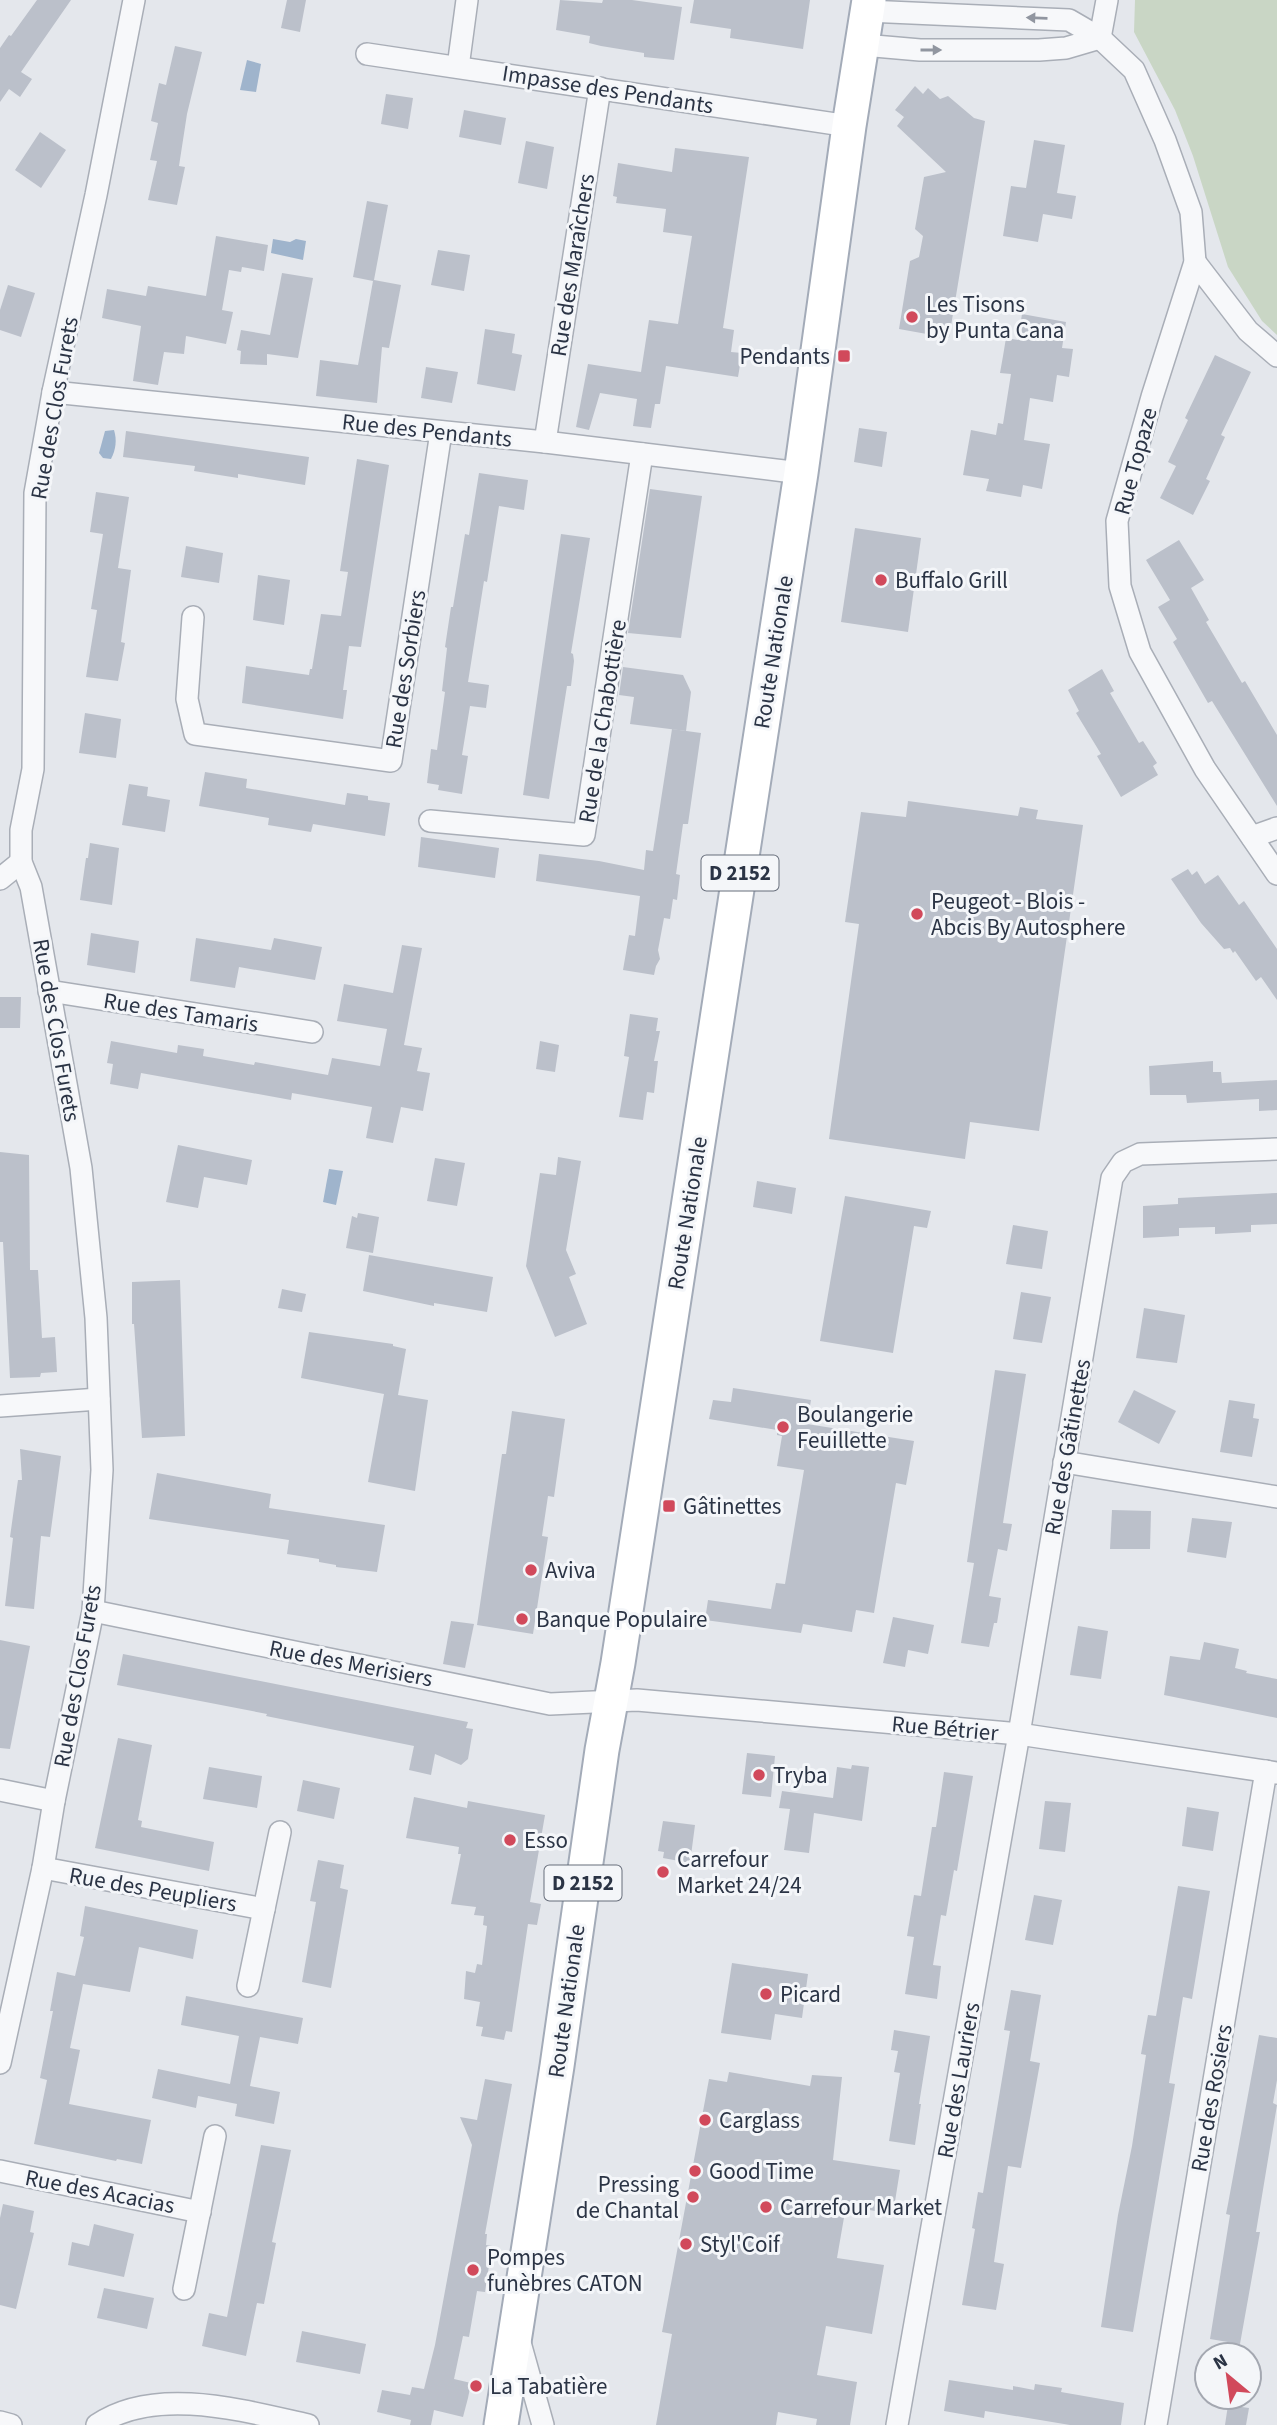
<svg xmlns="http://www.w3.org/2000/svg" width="1277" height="2425" font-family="'Source Sans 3',sans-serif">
	<rect width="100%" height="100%" fill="#e4e7ec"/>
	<polygon fill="#c9d6c5" points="1135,0 1277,0 1277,335 1262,321 1228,267 1193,156 1175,110 1134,32"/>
	<g fill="#9fb4cc">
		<polygon points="247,60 261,64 256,92 240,90"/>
		<polygon points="273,239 290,242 296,239 306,241 303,260 271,253"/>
		<path d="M114,430C117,440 116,449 111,459L103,458L99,453L105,431Z"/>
		<polygon points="329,1169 343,1171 336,1205 323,1202"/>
	</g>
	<g fill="#bbc0ca">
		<polygon points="37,0 71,0 21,72 32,79 20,97 9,89 0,102 0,48 9,35 11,36"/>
		<polygon points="287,0 306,0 300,32 281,28"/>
		<polygon points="560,0 602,3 603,0 632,0 682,7 674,60 644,57 644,53 601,46 589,43 590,36 556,30"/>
		<polygon points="694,0 810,0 803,49 730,38 731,29 690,23"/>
		<polygon points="175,46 202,52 187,114 179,166 185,167 177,205 148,200 157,161 150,160 158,123 151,121 159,83 166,85"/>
		<polygon points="915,86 923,94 928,88 940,99 948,96 974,118 985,121 949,338 899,329 910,261 919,257 923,236 915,229 924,177 946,172 897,126 904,117 895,110"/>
		<polygon points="386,94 413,98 408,129 381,124"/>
		<polygon points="464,110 506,118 501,145 459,137"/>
		<polygon points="40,132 66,150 41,188 15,170"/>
		<polygon points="1034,140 1065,145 1057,193 1076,196 1072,219 1043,214 1038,242 1003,236 1011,186 1026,188"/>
		<polygon points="526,141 554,147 547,189 518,183"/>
		<polygon points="675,148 749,157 723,328 734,330 731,352 742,353 738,377 666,366 660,404 655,404 651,428 633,426 637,399 600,393 589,430 576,427 588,364 641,372 649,320 678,324 692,236 663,232 666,209 616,203 617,197 613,196 618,163 672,172"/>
		<polygon points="367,201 388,205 374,280 401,285 389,348 382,347 377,403 316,396 320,360 358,365 373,281 353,277"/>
		<polygon points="216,236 268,245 264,271 242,267 241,272 229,270 222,310 233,312 226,344 186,336 184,354 164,352 158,385 133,381 141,326 102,318 107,289 146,296 148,286 206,296"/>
		<polygon points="438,250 470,255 464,291 431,285"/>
		<polygon points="282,273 313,278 298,358 267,354 267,365 240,364 241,351 237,350 241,330 270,335"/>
		<polygon points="8,285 35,293 21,337 0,330 0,310"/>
		<polygon points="1022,314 1066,322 1062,348 1073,349 1069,377 1057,375 1053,402 1030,398 1024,440 1050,444 1042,489 1023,485 1021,497 986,491 989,479 963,475 971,430 996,435 998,423 1003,424 1011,374 1000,373 1003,356 1006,338 1018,340"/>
		<polygon points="485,329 515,334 512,353 522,355 515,391 477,384"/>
		<polygon points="1215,355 1251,372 1221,435 1225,437 1206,479 1210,481 1193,515 1160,498 1176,466 1168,462 1188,420 1185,418"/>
		<polygon points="426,367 458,372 452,403 421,398"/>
		<polygon points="859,428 887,432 882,467 854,462"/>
		<polygon points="126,431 309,457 305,485 238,474 238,478 194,471 195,466 123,457"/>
		<polygon points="357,459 389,465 361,647 349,646 343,690 347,690 343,719 242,703 246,666 309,675 310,669 312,669 321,614 341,616 348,572 340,571"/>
		<polygon points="479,473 528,480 524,510 499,506 487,582 484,581 468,682 489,685 486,708 470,706 462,755 468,756 462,794 438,790 439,785 427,783 431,749 437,750 445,692 442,691 447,648 445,647 451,607 453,607 465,534 469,535"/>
		<polygon points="650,489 702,496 681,638 628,633"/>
		<polygon points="96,492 129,497 118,568 131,570 121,642 125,643 118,681 86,677 97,610 91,609 103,534 90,532"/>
		<polygon points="855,528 921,538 908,632 841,622"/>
		<polygon points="561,534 590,538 571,653 573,654 574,661 571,686 567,686 549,799 523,795"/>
		<polygon points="1179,540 1204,580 1191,588 1209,620 1206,622 1242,683 1245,681 1277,735 1277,806 1212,701 1208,703 1173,642 1177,639 1158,607 1170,600 1146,560"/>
		<polygon points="186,546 223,553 219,583 181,577"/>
		<polygon points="258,575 290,580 284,625 253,620"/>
		<polygon points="623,667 683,675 691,692 686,731 630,724 634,697 619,695"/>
		<polygon points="1102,669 1114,691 1110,693 1139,743 1143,741 1157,763 1153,766 1158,775 1121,797 1097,756 1101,754 1076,713 1079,711 1068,690"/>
		<polygon points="85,713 121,719 116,758 79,753"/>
		<polygon points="672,729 701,733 688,824 683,824 676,874 680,875 677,900 673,899 670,919 664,918 658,950 660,959 656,966 654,975 623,970 629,935 635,936 640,896 536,881 539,854 599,861 644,870 646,850 653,851"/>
		<polygon points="205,772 247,779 246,788 345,805 347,793 368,796 368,800 390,803 385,836 313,824 311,832 268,825 269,818 199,806"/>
		<polygon points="129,784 148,787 147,796 170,800 165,832 122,825"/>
		<polygon points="908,801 1018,816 1020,807 1038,810 1036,819 1083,825 1039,1131 970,1122 965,1159 829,1139 859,924 845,922 861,812 906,817"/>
		<polygon points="421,837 499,848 495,878 418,867"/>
		<polygon points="90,843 119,848 112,905 80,900 86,858 88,858"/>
		<polygon points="1188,869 1192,875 1197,871 1205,884 1218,875 1239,905 1244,901 1277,949 1277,1000 1261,977 1256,981 1235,951 1233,953 1230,948 1224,949 1201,923 1171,879"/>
		<polygon points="91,933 139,941 135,973 87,965"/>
		<polygon points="196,938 271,950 274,938 322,947 315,980 239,967 235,988 190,981"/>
		<polygon points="402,945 422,948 404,1045 422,1048 417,1071 430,1073 423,1111 401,1107 393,1143 366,1138 372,1107 292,1093 291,1100 141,1073 138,1089 110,1084 113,1064 107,1063 111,1041 177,1053 178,1045 204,1049 203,1056 254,1065 255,1062 328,1075 332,1058 380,1066 387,1029 337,1021 344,984 393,993"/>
		<polygon points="0,997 21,997 20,1028 0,1028"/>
		<polygon points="630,1014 658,1018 656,1031 660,1031 654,1061 658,1061 654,1093 647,1092 643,1120 619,1117 629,1057 624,1056"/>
		<polygon points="540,1041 559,1045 555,1072 536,1069"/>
		<polygon points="1213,1061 1213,1072 1221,1072 1222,1083 1277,1080 1277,1110 1259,1111 1259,1099 1187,1103 1186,1095 1150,1095 1149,1066"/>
		<polygon points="178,1145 252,1160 247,1185 204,1177 198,1208 166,1202"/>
		<polygon points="0,1152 29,1155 30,1270 38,1270 42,1338 55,1337 57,1372 41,1373 40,1377 10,1378 3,1242 0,1242"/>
		<polygon points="558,1157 581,1161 566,1250 576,1274 569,1277 587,1324 555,1337 526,1266 540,1173 556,1175"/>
		<polygon points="435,1158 465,1163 457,1206 427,1201"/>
		<polygon points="757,1181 796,1188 792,1214 753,1207"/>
		<polygon points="1277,1193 1277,1224 1251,1225 1251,1232 1215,1234 1215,1227 1179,1228 1179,1236 1143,1238 1143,1206 1178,1204 1178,1198"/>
		<polygon points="845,1196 931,1211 927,1228 914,1226 893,1353 820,1341"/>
		<polygon points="358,1213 379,1217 373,1253 346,1248 352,1216 357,1218"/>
		<polygon points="1013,1225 1048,1231 1042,1269 1006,1264"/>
		<polygon points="369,1255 493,1277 487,1312 434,1303 434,1306 363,1291"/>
		<polygon points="180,1280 185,1436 142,1438 134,1324 132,1324 132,1282"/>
		<polygon points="282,1289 306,1294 302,1312 278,1308"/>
		<polygon points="1021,1292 1051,1297 1042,1343 1013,1339"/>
		<polygon points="1144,1308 1185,1315 1177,1363 1136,1358"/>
		<polygon points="309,1332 393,1344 393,1346 406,1349 398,1395 428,1400 415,1491 368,1482 384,1394 301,1378"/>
		<polygon points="995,1370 1026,1374 1003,1523 1012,1524 1007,1551 998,1549 989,1596 1001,1598 997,1623 994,1623 989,1647 961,1643 974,1563 967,1562"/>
		<polygon points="733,1388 811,1400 807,1424 914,1441 906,1485 896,1483 874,1613 856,1610 852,1632 803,1624 801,1633 705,1620 708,1600 771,1609 776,1583 785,1584 804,1470 777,1466 782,1436 777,1435 777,1430 709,1419 713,1400 731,1402"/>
		<polygon points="1134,1390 1176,1411 1159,1444 1118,1422"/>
		<polygon points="1229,1400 1255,1404 1253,1418 1259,1419 1252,1457 1220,1452"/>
		<polygon points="512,1411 565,1419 554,1497 548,1496 542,1536 548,1537 533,1634 477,1625 502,1454 506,1454"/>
		<polygon points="20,1449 61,1456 50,1537 41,1536 34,1609 5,1606 13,1538 10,1537 18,1480 22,1480"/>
		<polygon points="157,1473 271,1494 269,1508 385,1525 377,1572 336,1567 336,1565 319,1562 319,1559 287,1554 289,1540 149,1519"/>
		<polygon points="1112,1510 1151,1511 1150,1549 1110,1549"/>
		<polygon points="1192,1518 1232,1522 1226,1558 1187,1552"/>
		<polygon points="893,1617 934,1625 928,1654 908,1650 905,1667 883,1663"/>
		<polygon points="451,1621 474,1624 465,1668 443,1664"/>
		<polygon points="1078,1626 1108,1631 1101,1679 1070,1675"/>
		<polygon points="0,1640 30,1646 10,1749 0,1748"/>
		<polygon points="1204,1642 1239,1649 1235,1668 1247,1671 1246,1673 1277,1679 1277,1718 1164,1695 1170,1656 1200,1660"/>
		<polygon points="123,1654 468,1722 466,1728 473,1729 468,1759 461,1765 435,1754 431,1775 409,1770 414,1746 266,1716 267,1714 117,1685"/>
		<polygon points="118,1738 152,1745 138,1820 142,1821 141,1827 214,1842 209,1871 95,1848"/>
		<polygon points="747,1753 775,1756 771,1797 742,1794"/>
		<polygon points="852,1765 869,1767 862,1821 814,1813 809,1853 784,1850 790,1809 779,1808 782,1791 833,1798 837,1767 851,1769"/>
		<polygon points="209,1767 262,1776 257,1808 203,1799"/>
		<polygon points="944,1772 973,1776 957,1871 954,1870 946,1916 941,1915 933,1965 941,1966 937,1999 905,1994 914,1937 907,1936 914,1895 921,1896 932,1827 936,1827"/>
		<polygon points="303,1780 340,1788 334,1819 297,1811"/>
		<polygon points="414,1797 467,1808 468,1801 545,1815 530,1902 541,1904 537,1925 528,1924 512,2032 506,2031 504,2040 481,2036 483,2027 476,2026 480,2002 464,1999 466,1971 475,1973 477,1964 482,1965 487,1926 483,1925 484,1916 474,1915 476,1907 451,1904 461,1854 458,1854 459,1847 406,1838"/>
		<polygon points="1045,1801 1071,1803 1065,1852 1039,1849"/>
		<polygon points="1187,1807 1219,1812 1213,1851 1182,1846"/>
		<polygon points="663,1821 695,1825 690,1863 663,1858 664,1852 658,1851"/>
		<polygon points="318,1860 344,1865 340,1888 348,1890 331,1988 302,1982 316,1902 310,1901"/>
		<polygon points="1178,1886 1210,1891 1192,1999 1183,1997 1169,2083 1175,2084 1133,2332 1101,2327 1118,2215 1132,2146 1146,2055 1141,2054 1148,2015 1156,2016"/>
		<polygon points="1034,1895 1062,1900 1053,1945 1025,1940"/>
		<polygon points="85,1906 198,1930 193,1959 139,1947 130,1992 83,1984 70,2048 80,2050 69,2104 151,2120 142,2164 117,2159 116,2161 34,2144 47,2080 40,2078 53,2011 50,2011 57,1972 75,1976 84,1937 80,1936"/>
		<polygon points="732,1963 808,1974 802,2018 775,2014 771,2040 721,2033"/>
		<polygon points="1011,1990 1041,1995 1030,2061 1040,2063 1021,2168 1008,2166 994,2262 1004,2264 996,2310 962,2305 975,2229 972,2228 978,2192 983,2193 1010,2031 1004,2030"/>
		<polygon points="186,1996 303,2018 298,2044 260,2037 250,2086 280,2092 274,2124 235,2116 237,2104 198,2096 196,2108 152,2098 158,2069 230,2084 239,2036 181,2025"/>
		<polygon points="894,2030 930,2036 919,2104 921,2104 915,2145 889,2141 900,2073 894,2072 898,2051 891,2050"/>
		<polygon points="1259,2035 1277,2038 1277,2080 1273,2103 1277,2105 1256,2232 1260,2232 1240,2344 1210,2339 1230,2215 1226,2214 1228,2204"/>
		<polygon points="729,2072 810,2086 812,2075 842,2077 833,2160 900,2170 893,2214 846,2206 837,2258 884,2265 872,2334 826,2326 817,2375 857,2382 850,2425 816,2425 817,2419 778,2412 776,2425 656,2425 672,2334 662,2332 709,2079 727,2082"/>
		<polygon points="485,2079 512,2084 485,2234 487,2234 486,2245 492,2246 485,2292 477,2291 469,2337 463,2336 454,2379 471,2383 468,2398 463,2417 434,2410 431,2425 410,2425 411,2420 377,2412 382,2390 410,2395 412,2387 424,2389 435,2345 472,2145 460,2117 477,2120"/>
		<polygon points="261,2145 291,2150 272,2242 276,2243 264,2304 257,2303 246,2356 202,2346 209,2313 227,2317"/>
		<polygon points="3,2204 34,2211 30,2232 34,2233 16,2309 0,2305 0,2218"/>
		<polygon points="94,2224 134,2234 124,2277 68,2265 72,2242 89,2246"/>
		<polygon points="104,2288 154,2298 147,2329 97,2318"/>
		<polygon points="302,2331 366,2344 360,2374 296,2362"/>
		<polygon points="949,2380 1013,2390 1013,2386 1034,2390 1035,2384 1062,2388 1061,2392 1124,2403 1121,2425 1070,2425 985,2411 984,2418 944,2411"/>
		<polygon points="1228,2405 1249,2408 1246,2425 1225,2425"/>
	</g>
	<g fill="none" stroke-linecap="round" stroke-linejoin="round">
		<defs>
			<g id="minor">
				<polyline points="867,11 1069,20 1100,38 1134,70 1165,140 1191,212 1195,262 1152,397 1117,521 1120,586 1140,652 1205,769 1277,874"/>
				<polyline points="1100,38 1107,0"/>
				<polyline points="863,45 920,50 1039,50 1066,48 1100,38"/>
				<polyline points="367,54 849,126"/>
				<polyline points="458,67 467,0"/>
				<polyline points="1195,262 1248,331 1277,356"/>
				<polyline points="53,392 545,442 801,473"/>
				<polyline points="545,442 600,88"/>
				<polyline points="193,617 187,699 195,734 391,761 441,432"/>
				<polyline points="430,821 584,835 642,454"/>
				<polyline points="1252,837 1277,828"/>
				<polyline points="0,879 21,862"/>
				<polyline points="49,991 312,1032"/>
				<polyline points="0,1406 99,1399"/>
				<polyline points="1064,1462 1277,1497"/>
				<polyline points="93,1611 550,1704 637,1700 1019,1734 1277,1773"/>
				<polyline points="0,1790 54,1801"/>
				<polyline points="43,1868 264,1909"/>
				<polyline points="248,1986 280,1832"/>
				<polyline points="0,2063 43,1868 54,1801 93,1611 102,1470 96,1318 81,1168 31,887 21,862 21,830 33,769 35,493 53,392 96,195 134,0"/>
				<polyline points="0,2171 200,2212"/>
				<polyline points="184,2289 215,2136"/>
				<polyline points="519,2339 543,2425"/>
				<polyline points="0,2422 11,2425"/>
				<path d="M97,2425C155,2385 245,2411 308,2425"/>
				<polyline points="897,2425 1019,1734 1112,1178 1123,1162 1140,1154 1277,1149"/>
				<polyline points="1156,2425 1266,1771"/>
			</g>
			<polyline id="primary" points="501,2425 557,2066 602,1750 618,1663 801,473 849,126 869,0"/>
		</defs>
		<use href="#minor" stroke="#a9aeb7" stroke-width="24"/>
		<use href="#primary" stroke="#a3abb8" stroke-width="37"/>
		<use href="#minor" stroke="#f7f8fa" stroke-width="21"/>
		<use href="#primary" stroke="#fff" stroke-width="33"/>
	</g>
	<defs><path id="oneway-solid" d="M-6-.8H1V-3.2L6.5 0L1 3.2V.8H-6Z" transform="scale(1.75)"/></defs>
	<g fill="#9196a0">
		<use href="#oneway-solid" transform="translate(1037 18) rotate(-178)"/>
		<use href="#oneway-solid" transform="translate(931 50)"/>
	</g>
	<g fill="#d1495b" stroke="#f4f6f9" stroke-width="2.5">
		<circle cx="912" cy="317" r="7"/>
		<rect x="837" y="349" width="14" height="14" rx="3.5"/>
		<circle cx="881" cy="580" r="7"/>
		<circle cx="917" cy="914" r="7"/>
		<circle cx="783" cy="1427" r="7"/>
		<rect x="662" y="1499" width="14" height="14" rx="3.5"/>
		<circle cx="531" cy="1570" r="7"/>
		<circle cx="522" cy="1619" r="7"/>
		<circle cx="759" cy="1775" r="7"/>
		<circle cx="510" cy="1840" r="7"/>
		<circle cx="663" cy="1872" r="7"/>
		<circle cx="766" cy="1994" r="7"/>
		<circle cx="705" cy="2120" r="7"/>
		<circle cx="695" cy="2171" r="7"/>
		<circle cx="693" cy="2197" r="7"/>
		<circle cx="766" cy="2207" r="7"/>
		<circle cx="686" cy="2244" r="7"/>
		<circle cx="473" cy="2270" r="7"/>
		<circle cx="476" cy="2386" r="7"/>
	</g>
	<g text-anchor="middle" stroke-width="6" stroke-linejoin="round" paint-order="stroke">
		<g fill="#f4f6f9" stroke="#676e7b" stroke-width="2">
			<rect x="701.5" y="855.5" width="77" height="35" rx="5"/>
			<rect x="544.5" y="1865.5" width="77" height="35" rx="5"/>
		</g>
		<g font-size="21" font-weight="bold" fill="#2b3445">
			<text x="740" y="880">D 2152</text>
			<text x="583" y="1890">D 2152</text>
		</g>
		<g font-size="23" fill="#2b3445" stroke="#f4f6f9">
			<text transform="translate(608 89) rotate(9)" y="8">Impasse des Pendants</text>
			<text transform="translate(572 265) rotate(-81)" y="8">Rue des Maraîchers</text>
			<text transform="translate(54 408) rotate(-80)" y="8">Rue des Clos Furets</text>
			<text transform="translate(427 430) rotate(6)" y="8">Rue des Pendants</text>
			<text transform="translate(1135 461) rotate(-75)" y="8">Rue Topaze</text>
			<text transform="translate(773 652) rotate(-81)" y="8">Route Nationale</text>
			<text transform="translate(405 669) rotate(-81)" y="8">Rue des Sorbiers</text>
			<text transform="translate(602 721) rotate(-81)" y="8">Rue de la Chabottière</text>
			<text transform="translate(181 1012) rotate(9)" y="8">Rue des Tamaris</text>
			<text transform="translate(57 1030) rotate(80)" y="8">Rue des Clos Furets</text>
			<text transform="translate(687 1213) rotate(-81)" y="8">Route Nationale</text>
			<text transform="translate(1067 1447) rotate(-80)" y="8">Rue des Gâtinettes</text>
			<text transform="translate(351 1663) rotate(11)" y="8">Rue des Merisiers</text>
			<text transform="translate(77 1676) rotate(-80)" y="8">Rue des Clos Furets</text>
			<text transform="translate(945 1728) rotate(5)" y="8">Rue Bétrier</text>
			<text transform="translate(153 1889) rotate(10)" y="8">Rue des Peupliers</text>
			<text transform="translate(566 2001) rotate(-82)" y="8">Route Nationale</text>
			<text transform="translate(958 2080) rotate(-80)" y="8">Rue des Lauriers</text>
			<text transform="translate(1211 2098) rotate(-80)" y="8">Rue des Rosiers</text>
			<text transform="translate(100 2191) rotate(11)" y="8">Rue des Acacias</text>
		</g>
		<g font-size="23" fill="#2b3445" stroke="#f4f6f9" text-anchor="start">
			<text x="926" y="312">Les Tisons<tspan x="926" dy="26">by Punta Cana</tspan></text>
			<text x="830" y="364" text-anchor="end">Pendants</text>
			<text x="895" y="588">Buffalo Grill</text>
			<text x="931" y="909">Peugeot - Blois -<tspan x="931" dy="26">Abcis By Autosphere</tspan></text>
			<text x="797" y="1422">Boulangerie<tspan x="797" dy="26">Feuillette</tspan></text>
			<text x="683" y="1514">Gâtinettes</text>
			<text x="545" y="1578">Aviva</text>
			<text x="536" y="1627">Banque Populaire</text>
			<text x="773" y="1783">Tryba</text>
			<text x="524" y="1848">Esso</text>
			<text x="677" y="1867">Carrefour<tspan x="677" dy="26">Market 24/24</tspan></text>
			<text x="780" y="2002">Picard</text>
			<text x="719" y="2128">Carglass</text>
			<text x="709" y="2179">Good Time</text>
			<text x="679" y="2192" text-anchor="end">Pressing<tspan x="679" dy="26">de Chantal</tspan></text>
			<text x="780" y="2215">Carrefour Market</text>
			<text x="700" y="2252">Styl'Coif</text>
			<text x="487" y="2265">Pompes<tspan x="487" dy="26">funèbres CATON</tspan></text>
			<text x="490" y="2394">La Tabatière</text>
		</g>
	</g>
	<g transform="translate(1228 2376) rotate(331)"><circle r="33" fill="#f4f6f9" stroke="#a4a8b1" stroke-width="2"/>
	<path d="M0-5L12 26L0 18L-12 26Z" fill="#d1495b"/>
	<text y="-10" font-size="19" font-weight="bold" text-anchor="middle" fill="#2b3445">N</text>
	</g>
</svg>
